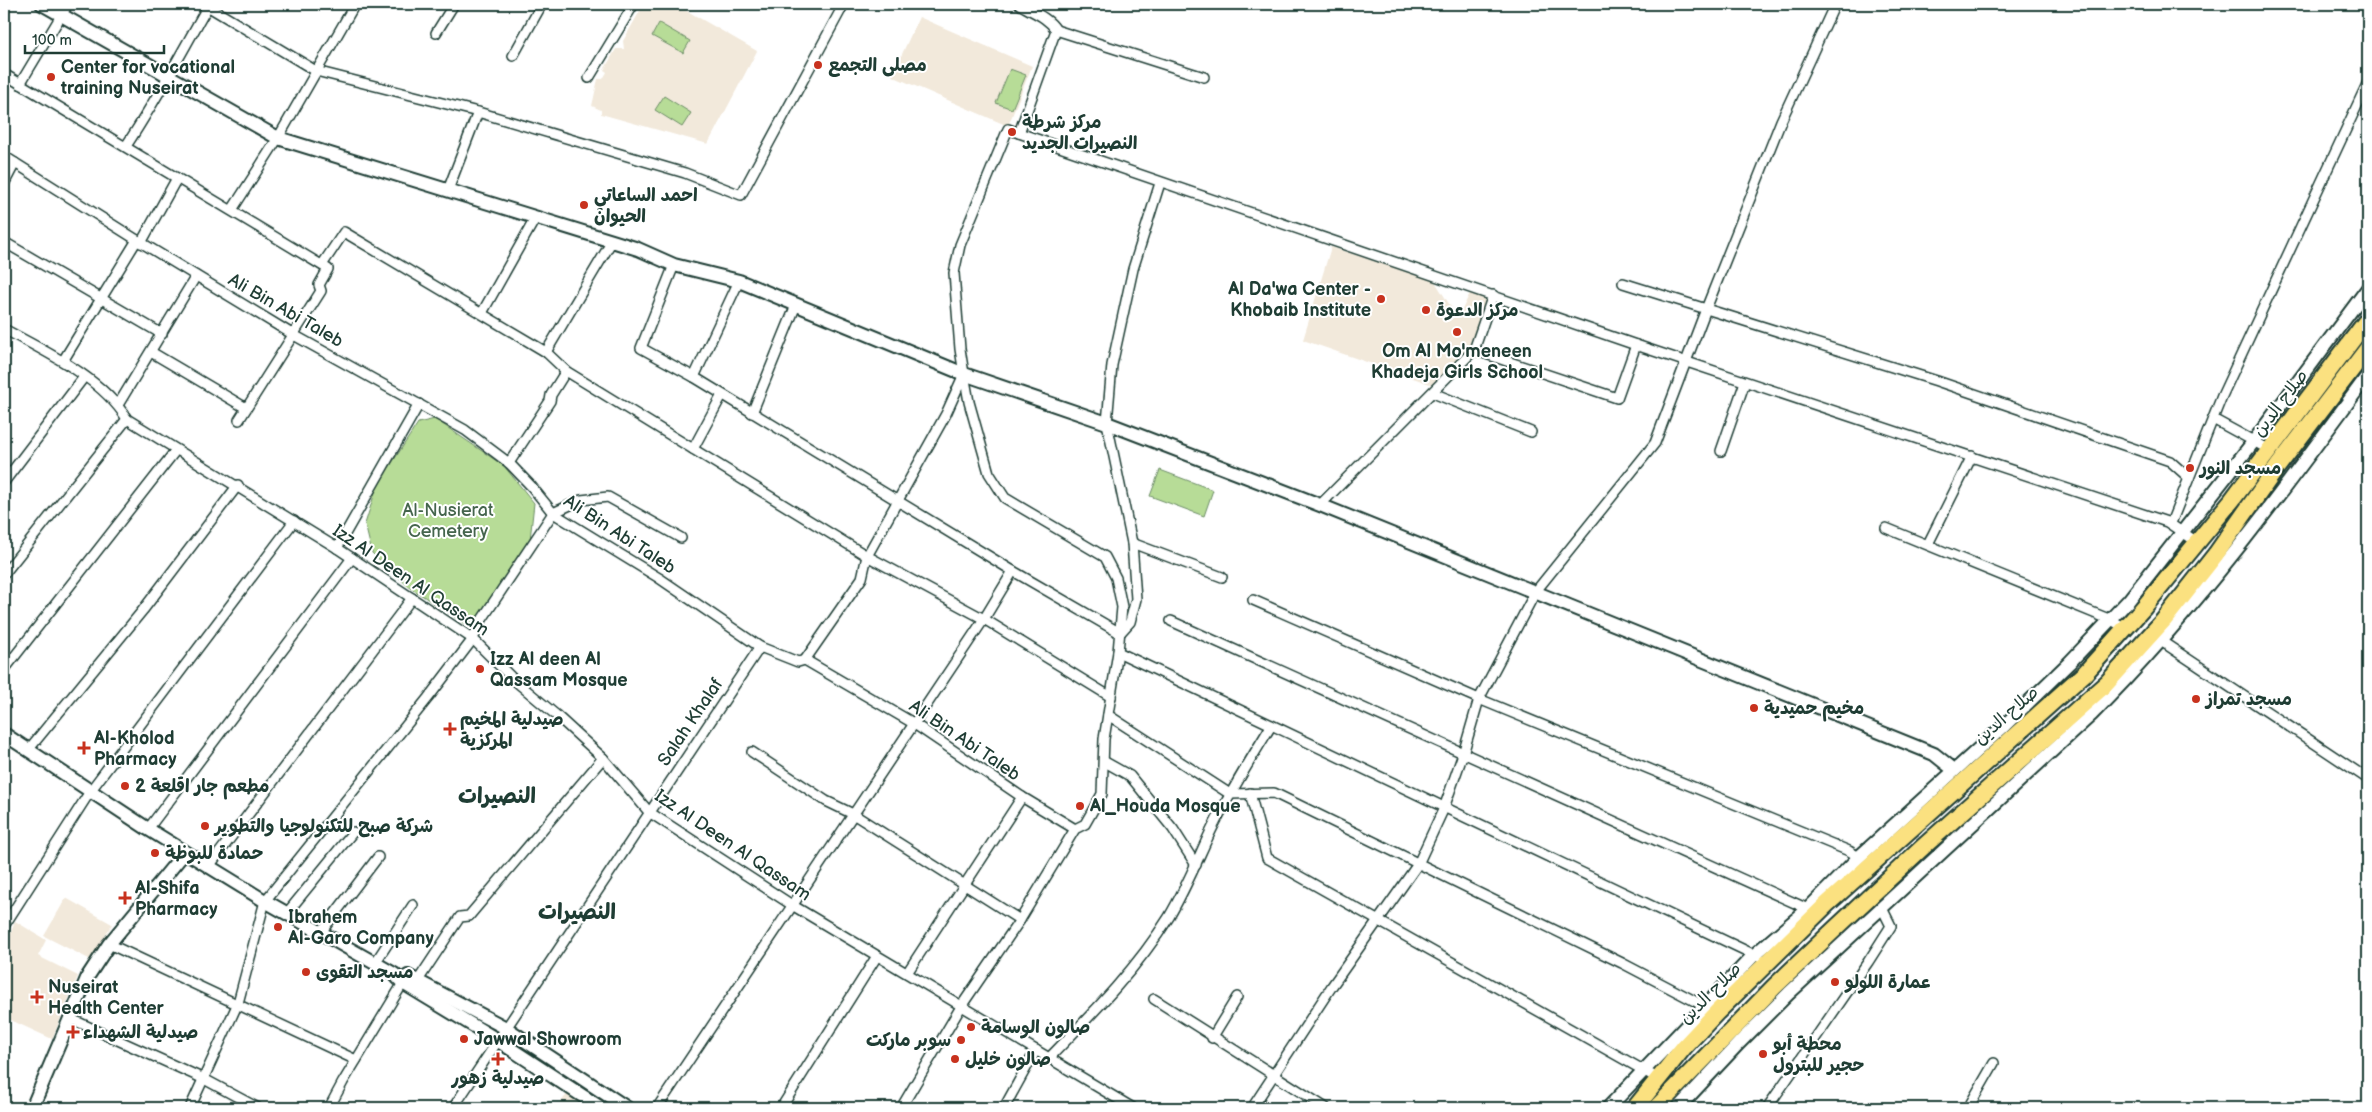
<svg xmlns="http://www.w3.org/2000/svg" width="2372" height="1112" font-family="'Balsamiq Sans','Playpen Sans Arabic',sans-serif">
	<rect width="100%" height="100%" fill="#fff"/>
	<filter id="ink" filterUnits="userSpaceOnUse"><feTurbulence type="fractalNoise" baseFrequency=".02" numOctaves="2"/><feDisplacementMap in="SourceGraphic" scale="10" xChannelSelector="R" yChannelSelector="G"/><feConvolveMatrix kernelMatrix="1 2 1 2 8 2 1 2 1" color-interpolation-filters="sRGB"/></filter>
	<g filter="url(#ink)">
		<g fill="#f2e9db">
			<polygon points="644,4 675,4 757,51 708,144 601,114 601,110 592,106 598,79 603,79 607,72 604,70 616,49 624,49 623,41"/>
			<polygon points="919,17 1032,66 1008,126 892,76"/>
			<polygon points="1331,247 1434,280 1458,318 1472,289 1489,295 1471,345 1436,386 1303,340"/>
			<polygon points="66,898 112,924 91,960 44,936"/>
			<polygon points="15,921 46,940 38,956 78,976 52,1039 4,1017 4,951"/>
			<polygon points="568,1093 591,1108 556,1108"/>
		</g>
		<g fill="#b7dc97" stroke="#6b8c66">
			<polygon points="659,23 690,41 683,53 652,36"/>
			<polygon points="1010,69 1026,75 1012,109 996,103"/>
			<polygon points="664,96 691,113 682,127 655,110"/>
			<polygon points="435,419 504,466 534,503 530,540 475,622 465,624 408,586 372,553 365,524 377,486 418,423"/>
			<polygon points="1160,470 1213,490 1204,516 1150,496"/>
		</g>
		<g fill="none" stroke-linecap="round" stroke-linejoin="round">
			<defs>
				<g id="street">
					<polyline points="204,4 316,71 478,112 685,173 741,195 844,4"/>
					<polyline points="1056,30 1204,77"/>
					<polyline points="436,33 454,4"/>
					<polyline points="513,56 542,4"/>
					<polyline points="4,74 328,269 319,285 321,291 239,420"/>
					<polyline points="589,78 634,4"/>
					<polyline points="20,84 68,4"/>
					<polyline points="1019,133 1636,345 2167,522 2197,542"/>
					<path d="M126,146C156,101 181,53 208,6"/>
					<polyline points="4,156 137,240 292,334 465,430 509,463 532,487 553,513 659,578 760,647 798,662 805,660 913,723 1022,797 1075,829"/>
					<polyline points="4,184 15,163"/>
					<polyline points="448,190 478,112"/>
					<polyline points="232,210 278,138 355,4"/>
					<polyline points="4,242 162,334"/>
					<polyline points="141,243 177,178"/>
					<polyline points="322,265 344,232 546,352 566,371 867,556 984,619 1111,697"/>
					<polyline points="674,265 641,348 694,377 1013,571 1120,633"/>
					<polyline points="1623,283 1937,381 2170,461 2189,478"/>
					<polyline points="482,313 536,217"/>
					<path d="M4,329C46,352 101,377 127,419L337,548L473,639L513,679L556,715L603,758L649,812L792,905L1133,1108"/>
					<polyline points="1474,350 1617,398 1636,345"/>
					<polyline points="151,352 246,408"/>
					<polyline points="546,352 612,241"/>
					<polyline points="63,361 137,240"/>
					<polyline points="694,377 739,281"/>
					<polyline points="1433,393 1531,432"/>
					<polyline points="118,405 196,276"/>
					<polyline points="752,413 796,305"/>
					<polyline points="2213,419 2270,450"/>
					<polyline points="693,449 722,395"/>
					<polyline points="1721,451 1745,382"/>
					<polyline points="509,463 550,401 551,395 566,371"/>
					<polyline points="4,482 84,377"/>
					<polyline points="1320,505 1474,350 1493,295"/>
					<polyline points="2171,523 2222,396 2368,82"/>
					<polyline points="1886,528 2111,620 2126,628"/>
					<polyline points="1132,543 1222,577"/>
					<polyline points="1928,544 1972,456"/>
					<polyline points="337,548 419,404"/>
					<polyline points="4,574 127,419"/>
					<polyline points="1253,600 1479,699 1849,851 1859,857"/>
					<polyline points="1171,621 1808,909"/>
					<polyline points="1120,633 1130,622 1136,599 1132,543 1107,423 1112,365 1133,269 1160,183"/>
					<polyline points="2161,641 2368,779"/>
					<polyline points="1118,652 1759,957"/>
					<path d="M805,660L862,578L867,556L946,414L964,374L960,349L954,273L960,245L1008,129L1019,133L1056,30C1048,17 1032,12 1019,4"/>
					<polyline points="4,670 176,450"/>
					<polyline points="1108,715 1230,794 1274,793 1622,963 1708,1008"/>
					<polyline points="29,749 143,610 238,485"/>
					<polyline points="752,752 826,801 853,814 1020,920"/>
					<polyline points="1105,762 1130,776 1173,829 1196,865"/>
					<polyline points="1250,793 1267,858 1659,1079"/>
					<polyline points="148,829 352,558"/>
					<polyline points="210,865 412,598"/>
					<polyline points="287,913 353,832"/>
					<polyline points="4,926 91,790 294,521"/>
					<polyline points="321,932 378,857"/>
					<polyline points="109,944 356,1060"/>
					<polyline points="375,963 413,905"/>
					<polyline points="907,973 1022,797"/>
					<polyline points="415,985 460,917 469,916 603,758"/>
					<polyline points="1154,999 1326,1108"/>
					<polyline points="69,1018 204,1079 258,1108"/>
					<polyline points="1212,1038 1237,997"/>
					<path d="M1049,1058C1093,1013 1136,970 1169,917C1185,890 1196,863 1209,835C1227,797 1249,762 1271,726"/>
					<polyline points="190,1108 238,1003 265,901 428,698 473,639 481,621 553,513 581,500 608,497 681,538"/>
					<polyline points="329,1108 343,1082 403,983"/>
					<polyline points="453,1108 760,647"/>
					<polyline points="657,1108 984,619 1013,571"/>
					<polyline points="781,1108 877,956"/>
					<polyline points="901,1108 962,1005 1020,920 1075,829 1085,824 1102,794 1104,739 1118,652 1122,607 1116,578 1105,557 1005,498 989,473 969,402 964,374"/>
					<polyline points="1004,1108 1036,1050"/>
					<polyline points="1252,1108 1332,986 1418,864 1444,808 1463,754 1479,699 1536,591 1655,443 1706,309 1781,121 1835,4"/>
					<polyline points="1767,1108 1868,962 1891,926 1882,908"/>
					<polyline points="1968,1108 1994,1063"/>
				</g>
				<g id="secondary">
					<polyline points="42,4 278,138 638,249 674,265 739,281 964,374 1107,423 1320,505 1934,754 1954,770"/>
					<polyline points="4,734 148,829 265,901 394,974 403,983 497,1040 601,1108"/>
					<polyline points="408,976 506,1028 627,1108"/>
					<polyline points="32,1108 88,976 109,944 185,852"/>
					<polyline points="1608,1108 1754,955 1808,909 1859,857 2005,725 2069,663 2129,600 2254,441 2368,288"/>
					<path d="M1678,1108L1739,1043L1789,993L2092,714C2195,611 2282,492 2368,375"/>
				</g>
				<g id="highway">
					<polyline points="1635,1108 1684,1047 1717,1012 1827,904 2085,673 2144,607 2232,500 2368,319"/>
					<polyline points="1656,1108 1774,987 1836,928 1923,847 2107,683 2164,620 2216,554 2278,466 2368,348"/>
				</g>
			</defs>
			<use href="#street" stroke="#1f3d34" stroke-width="12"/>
			<use href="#secondary" stroke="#1f3d34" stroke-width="16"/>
			<use href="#highway" stroke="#1f3d34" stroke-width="20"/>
			<use href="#street" stroke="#fff" stroke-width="9"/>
			<use href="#secondary" stroke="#fff" stroke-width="12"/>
			<use href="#highway" stroke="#fbe180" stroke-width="16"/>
		</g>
	</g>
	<g fill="#c8321e" stroke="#fff" stroke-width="2">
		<circle cx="818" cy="65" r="5"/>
		<circle cx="51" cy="77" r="5"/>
		<circle cx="1012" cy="132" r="5"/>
		<circle cx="584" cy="205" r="5"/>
		<circle cx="1381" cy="299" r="5"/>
		<circle cx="1426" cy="310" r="5"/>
		<circle cx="1457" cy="332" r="5"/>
		<circle cx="2190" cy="468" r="5"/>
		<circle cx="480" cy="669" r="5"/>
		<circle cx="2196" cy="699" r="5"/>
		<circle cx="1754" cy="708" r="5"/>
		<path d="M447.5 721.5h5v5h5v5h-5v5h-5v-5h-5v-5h5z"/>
		<path d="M81.5 740.5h5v5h5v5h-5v5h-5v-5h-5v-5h5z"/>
		<circle cx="125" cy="786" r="5"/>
		<circle cx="1080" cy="806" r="5"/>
		<circle cx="205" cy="826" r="5"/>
		<circle cx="155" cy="853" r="5"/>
		<path d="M122.5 890.5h5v5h5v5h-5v5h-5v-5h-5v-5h5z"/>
		<circle cx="278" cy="927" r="5"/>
		<circle cx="306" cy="972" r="5"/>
		<circle cx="1835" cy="982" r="5"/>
		<path d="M34.5 989.5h5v5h5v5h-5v5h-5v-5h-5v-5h5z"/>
		<circle cx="971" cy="1027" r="5"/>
		<path d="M70.5 1024.5h5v5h5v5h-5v5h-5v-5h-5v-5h5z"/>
		<circle cx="464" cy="1039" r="5"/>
		<circle cx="961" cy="1040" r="5"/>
		<circle cx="1763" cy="1054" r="5"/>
		<path d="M495.5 1051.5h5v5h5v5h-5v5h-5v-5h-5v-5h5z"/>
		<circle cx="955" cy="1059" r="5"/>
	</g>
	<g text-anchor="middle" stroke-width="4" stroke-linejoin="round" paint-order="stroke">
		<g font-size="18" font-weight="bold" fill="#1f3d34" stroke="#fff" text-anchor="start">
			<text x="828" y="71">مصلى التجمع</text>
			<text x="61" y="73">Center for vocational<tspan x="61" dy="21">training Nuseirat</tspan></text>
			<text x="1022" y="128">مركز شرطة<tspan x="1022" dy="21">النصيرات الجديد</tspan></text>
			<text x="594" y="201">احمد الساعاتي<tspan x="594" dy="21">الحيوان</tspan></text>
			<text x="1371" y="295" text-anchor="end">Al Da'wa Center -<tspan x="1371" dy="21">Khobaib Institute</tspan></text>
			<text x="1436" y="316">مركز الدعوة</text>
			<text x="1457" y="357" text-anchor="middle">Om Al Mo'meneen<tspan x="1457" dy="21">Khadeja Girls School</tspan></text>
			<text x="2200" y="474">مسجد النور</text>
			<text x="490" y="665">Izz Al deen Al<tspan x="490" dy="21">Qassam Mosque</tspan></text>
			<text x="2206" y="705">مسجد تمراز</text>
			<text x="1764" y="714">مخيم حميدية</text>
			<text x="460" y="725">صيدلية المخيم<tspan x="460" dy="21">المركزية</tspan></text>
			<text x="94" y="744">Al-Kholod<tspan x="94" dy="21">Pharmacy</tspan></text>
			<text x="135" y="792">مطعم جار اقلعة 2</text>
			<text x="1090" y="812">Al_Houda Mosque</text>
			<text x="215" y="832">شركة صبح للتكنولوجيا والتطوير</text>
			<text x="165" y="859">حمادة للبوظة</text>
			<text x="135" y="894">Al-Shifa<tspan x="135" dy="21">Pharmacy</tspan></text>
			<text x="288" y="923">Ibrahem<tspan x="288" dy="21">Al-Garo Company</tspan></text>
			<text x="316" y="978">مسجد التقوى</text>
			<text x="1845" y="988">عمارة اللولو</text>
			<text x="48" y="993">Nuseirat<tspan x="48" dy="21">Health Center</tspan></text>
			<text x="981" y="1033">صالون الوسامة</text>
			<text x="83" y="1038">صيدلية الشهداء</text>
			<text x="474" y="1045">Jawwal Showroom</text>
			<text x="951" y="1046" text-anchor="end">سوبر ماركت</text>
			<text x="1773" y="1050">محطة أبو<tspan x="1773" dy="21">حجير للبترول</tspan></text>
			<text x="965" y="1065">صالون خليل</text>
			<text x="498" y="1084" text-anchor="middle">صيدلية زهور</text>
		</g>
		<g font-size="18" fill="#1f3d34" stroke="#fff">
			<text transform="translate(286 310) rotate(30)" y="6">Ali Bin Abi Taleb</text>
			<text transform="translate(2280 403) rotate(-53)" y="6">صلاح الدين</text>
			<text transform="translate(620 534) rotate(33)" y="6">Ali Bin Abi Taleb</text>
			<text transform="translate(411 580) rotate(34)" y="6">Izz Al Deen Al Qassam</text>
			<text transform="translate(2006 715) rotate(-41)" y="6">صلاح الدين</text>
			<text transform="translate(690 722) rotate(-56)" y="6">Salah Khalaf</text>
			<text transform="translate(965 740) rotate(34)" y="6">Ali Bin Abi Taleb</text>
			<text transform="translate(733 845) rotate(34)" y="6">Izz Al Deen Al Qassam</text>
			<text transform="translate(1710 993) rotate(-45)" y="6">صلاح الدين</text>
		</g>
		<g font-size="18" fill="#45654d" stroke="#fff">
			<text x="448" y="516">Al-Nusierat<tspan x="448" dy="21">Cemetery</tspan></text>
		</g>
		<g font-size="22" font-weight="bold" fill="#1f3d34" stroke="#fff">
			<text x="497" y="803">النصيرات</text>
			<text x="577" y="919">النصيرات</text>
		</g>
	</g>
	<rect width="2372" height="1112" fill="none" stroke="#fff" stroke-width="20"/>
	<rect x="10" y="10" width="2352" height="1092" fill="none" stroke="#1f3d34" stroke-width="2" filter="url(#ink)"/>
	<path d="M25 45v8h139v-8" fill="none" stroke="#1f3d34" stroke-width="2.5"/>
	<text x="32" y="45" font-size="15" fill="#1f3d34" stroke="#ffffff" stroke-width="4" paint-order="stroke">100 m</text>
</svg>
